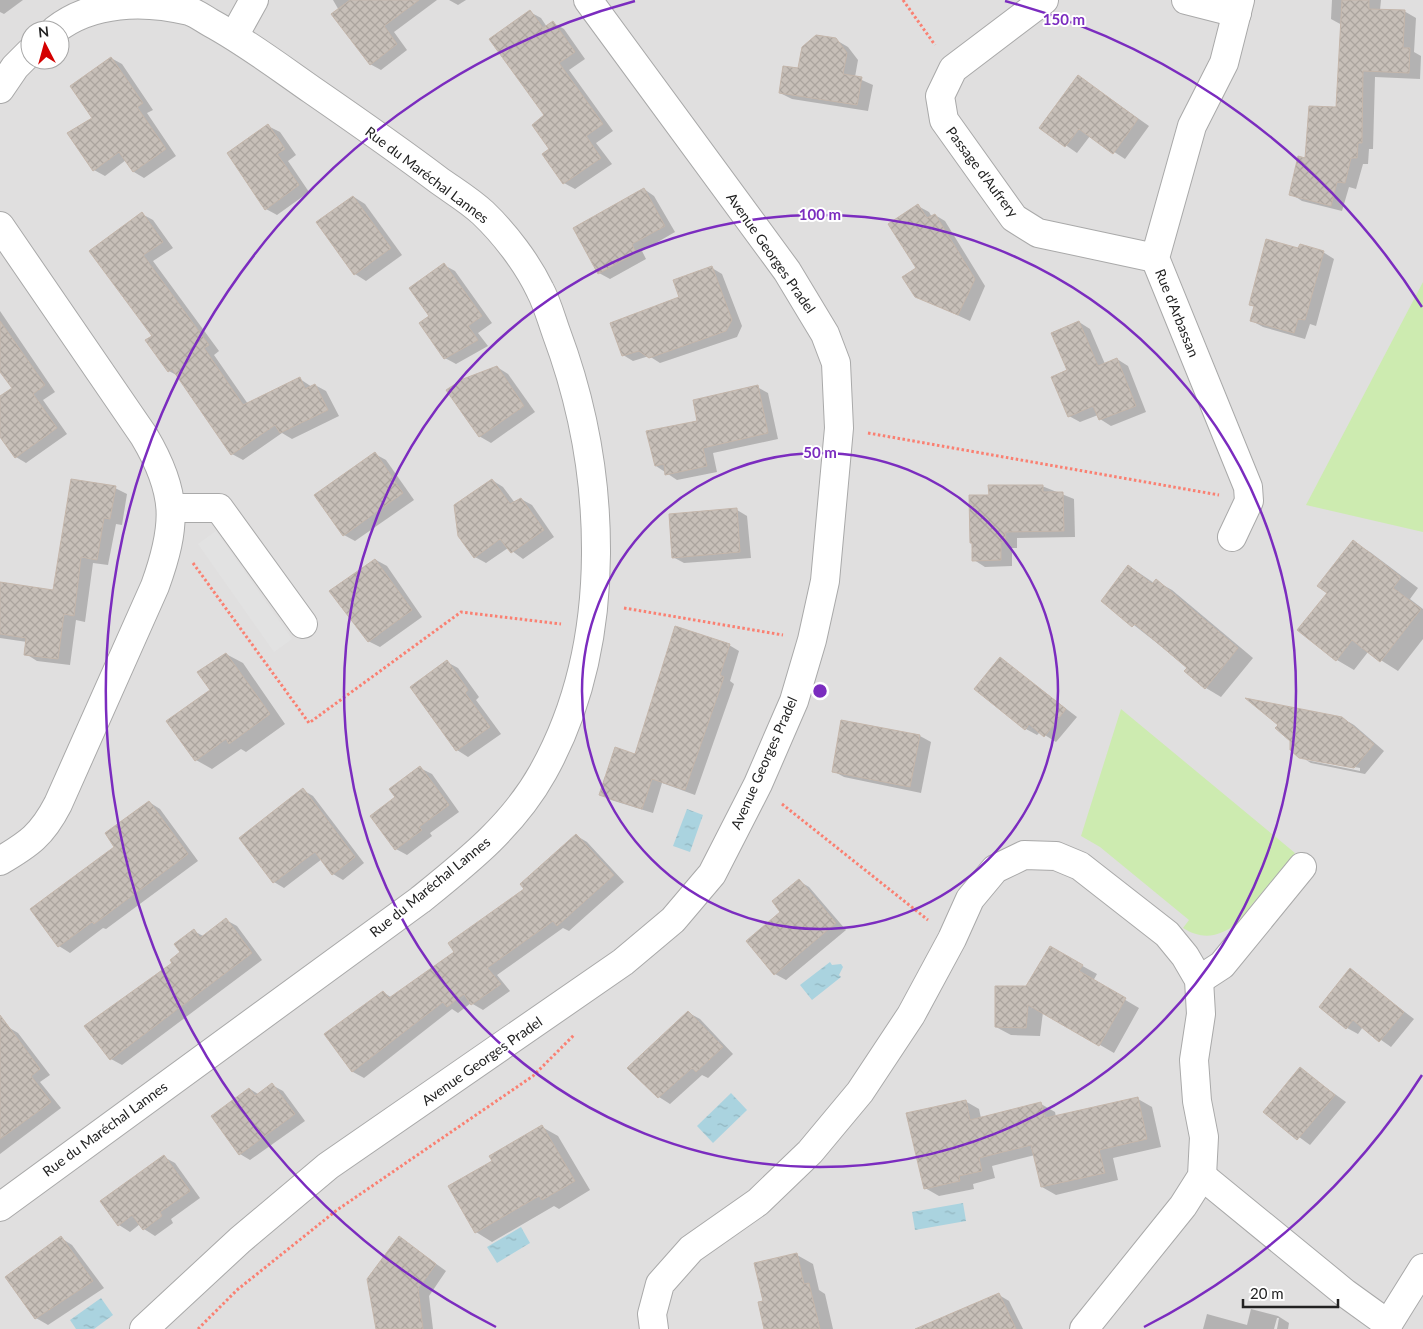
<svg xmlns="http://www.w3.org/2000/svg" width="1423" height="1329" font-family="Lato,sans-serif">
	<defs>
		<pattern id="water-ripples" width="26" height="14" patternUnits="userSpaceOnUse" patternTransform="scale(1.25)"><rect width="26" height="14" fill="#aad3df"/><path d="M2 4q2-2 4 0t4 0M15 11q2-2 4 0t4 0" fill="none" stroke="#92b5bf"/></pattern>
		<pattern id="building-cross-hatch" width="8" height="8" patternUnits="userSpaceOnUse" patternTransform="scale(1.25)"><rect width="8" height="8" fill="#c7bfb8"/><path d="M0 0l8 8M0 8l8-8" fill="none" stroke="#aba49e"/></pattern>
	</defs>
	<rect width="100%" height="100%" fill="#f2efe9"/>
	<path fill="#e0dfdf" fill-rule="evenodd" d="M0,0H1423V1329H0ZM30,30H60V60H30Z"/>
	<g fill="#cdebb0">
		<polygon points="1423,282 1423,532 1306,505"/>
		<path d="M1121,709L1295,853L1235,925C1218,937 1202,940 1183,928L1189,920L1100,847L1081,836Z"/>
	</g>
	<polygon fill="#e2e2e2" points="216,531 292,639 274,652 198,544"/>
	<g fill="url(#water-ripples)">
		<polygon points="687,809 703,815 690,852 673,846"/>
		<polygon points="830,962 832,965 841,964 843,967 839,975 841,977 812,1000 800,985"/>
		<polygon points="731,1093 747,1110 713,1143 697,1126"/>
		<polygon points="963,1203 966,1221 915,1230 912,1212"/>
		<polygon points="521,1227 530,1243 497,1263 487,1247"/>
		<polygon points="101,1298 113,1315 94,1329 76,1329 70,1320"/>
	</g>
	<g fill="#0003">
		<polygon points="0,0 23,0 4,14 0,12"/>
		<polygon points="333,0 437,0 394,32 407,50 381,70 370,64"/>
		<polygon points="449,0 466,0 458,5"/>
		<polygon points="1332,0 1381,0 1380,10 1404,11 1416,18 1414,52 1421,56 1420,79 1375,77 1373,149 1369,149 1368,164 1363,164 1356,189 1349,187 1342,211 1302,201 1291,194 1307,160 1337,109 1342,25 1331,19"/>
		<polygon points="530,12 541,18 547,27 553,23 564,29 585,59 569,70 613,131 596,143 612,164 575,189 564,183 550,149"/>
		<polygon points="836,40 848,47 858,60 855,77 873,85 868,111 792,99 780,93 799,70"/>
		<polygon points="111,58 122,64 153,110 147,113 176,156 144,178 134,172 126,160 105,176 94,170 94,118"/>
		<polygon points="1078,76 1149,126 1125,159 1090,136 1077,153 1041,128"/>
		<polygon points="268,126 280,132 296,155 288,161 309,192 277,215 266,209"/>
		<polygon points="644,189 654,196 675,232 642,251 646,259 610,279 599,273"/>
		<polygon points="354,197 365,204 402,255 366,281 355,274"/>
		<polygon points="918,206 929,212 932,217 935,215 945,221 985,286 970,321 916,296"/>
		<polygon points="142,214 153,220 173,248 153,261 219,351 214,355 248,404 300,379 312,387 315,385 326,391 339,416 292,439 282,433 243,460 232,454 178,376 169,371 153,336 91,251"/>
		<polygon points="1299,250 1323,252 1334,259 1316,326 1310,324 1305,339 1263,327 1252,321 1255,307 1250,304"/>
		<polygon points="444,265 455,271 492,323 478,333 488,346 456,364 445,358 431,317"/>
		<polygon points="712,268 722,274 742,326 737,337 660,363 649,356 633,361 623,355"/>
		<polygon points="0,311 55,392 43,400 67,434 26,463 16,457 0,435 0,398 14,389 0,370"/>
		<polygon points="1079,322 1090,329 1105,364 1117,359 1128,366 1146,412 1111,426 1100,419 1098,415 1080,422 1069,416 1069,371"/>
		<polygon points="497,367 508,374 535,412 491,443 479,436"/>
		<polygon points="757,387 768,393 778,439 713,453 717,472 677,480 656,466 699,422"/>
		<polygon points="375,454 386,460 414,500 355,541 344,535"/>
		<polygon points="492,480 503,487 515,503 521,499 532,505 554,537 523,559 508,548 486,563 475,557"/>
		<polygon points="1042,486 1074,499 1075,537 1017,538 1017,548 1012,548 1012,566 985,567 974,560 990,496"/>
		<polygon points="115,488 127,494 122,525 116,524 108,565 93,563 85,622 76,620 70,665 37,661 26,654 27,642 0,638 0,583 54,591"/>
		<polygon points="737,510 747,516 751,558 684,563 673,557"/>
		<polygon points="1353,542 1370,552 1418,588 1410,599 1423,609 1423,639 1398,671 1368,652 1354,670 1337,660 1328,592"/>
		<polygon points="376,560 387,566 422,617 380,647 368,641"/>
		<polygon points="1129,566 1154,583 1156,581 1172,590 1253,658 1221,697 1206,688 1186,671 1189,668 1103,601"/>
		<polygon points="729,645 739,651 730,681 734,684 695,795 662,783 653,813 611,800 601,794"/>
		<polygon points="226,654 243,663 285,724 246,752 241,749 212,769 196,760 211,690"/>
		<polygon points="1000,658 1077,717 1056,742 1040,732 1037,735 1026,729"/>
		<polygon points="447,662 458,668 479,697 476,700 501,734 468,757 457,750"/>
		<polygon points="1342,718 1354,725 1384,751 1365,774 1311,763 1306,760 1360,771 1360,768 1300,757 1292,740"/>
		<polygon points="920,736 931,742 921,793 844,777 833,771"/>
		<polygon points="420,768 432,774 459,812 430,833 432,836 407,855 396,849 397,798"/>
		<polygon points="303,790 313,796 364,863 343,880 333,874 322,859 284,888 274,882"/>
		<polygon points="149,802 160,809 198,861 106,929 103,928 70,953 59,946 116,847"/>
		<polygon points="577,836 587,842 624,882 569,931 563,928 497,975 510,991 483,1010 471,1003 458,1013 452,1009 364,1078 353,1072 326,1034 383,992 392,998 456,952 526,889"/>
		<polygon points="799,881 809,887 846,930 786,980 775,974 747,941 782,912"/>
		<polygon points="226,920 237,926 262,960 122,1065 111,1059 182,953 194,931 203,936"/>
		<polygon points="1050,948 1097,974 1093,981 1139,1008 1114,1053 1043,1012 1040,1036 1011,1035 996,1027 1026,987"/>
		<polygon points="1350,970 1414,1019 1391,1047 1363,1027 1358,1034 1347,1028"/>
		<polygon points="689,1013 700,1019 733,1054 708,1078 702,1075 670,1104 659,1097 629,1068"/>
		<polygon points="8,1027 18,1033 50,1075 40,1082 61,1108 0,1154 0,1032"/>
		<polygon points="1300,1069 1346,1102 1310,1145 1265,1112"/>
		<polygon points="272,1085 283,1091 305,1121 250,1160 240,1154 250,1089 258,1094"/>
		<polygon points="1138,1099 1152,1107 1161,1147 1113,1158 1118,1180 1056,1195 1042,1187 1035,1155 992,1166 995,1178 973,1184 974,1189 939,1196 925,1188 965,1101 979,1109 981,1118 1041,1104 1055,1112 1056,1117"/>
		<polygon points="542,1127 558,1136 590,1190 559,1209 554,1206 492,1242 476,1232 493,1162"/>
		<polygon points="164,1157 175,1163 200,1198 171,1219 173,1223 155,1236 144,1229 140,1224 130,1232 119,1225"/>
		<polygon points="399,1237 446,1271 429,1296 433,1329 377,1329"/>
		<polygon points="61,1238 72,1245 104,1288 48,1325 36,1318"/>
		<polygon points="797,1255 813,1264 819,1290 825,1294 833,1329 765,1329 764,1302"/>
		<polygon points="999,1295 1009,1301 1023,1329 948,1329"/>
		<polygon points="1251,1309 1278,1316 1289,1323 1288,1329 1277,1329 1279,1318 1277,1318 1274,1329 1203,1329 1207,1314 1247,1325"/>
	</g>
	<g fill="url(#building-cross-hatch)" stroke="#c4b6ab">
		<polygon points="350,0 419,0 384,26 397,44 370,65 331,14"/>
		<polygon points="1342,0 1369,0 1369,9 1405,10 1403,48 1410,48 1409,73 1363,71 1362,143 1358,143 1357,158 1351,158 1345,183 1337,182 1331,206 1289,195 1298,156 1305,158 1309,106 1336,107"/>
		<polygon points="530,10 543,28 553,21 575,52 559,63 603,124 586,136 601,158 563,184 542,154 549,149 532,125 544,115 489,39"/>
		<polygon points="816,35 836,38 847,53 843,74 862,77 857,105 779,93 783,66 798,68 802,47"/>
		<polygon points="111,57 143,103 137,107 166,149 133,172 119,152 93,171 67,133 92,118 70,86"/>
		<polygon points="1078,75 1138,119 1113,154 1079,129 1065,147 1039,128"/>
		<polygon points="268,124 285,149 277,154 299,185 265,210 227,153"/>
		<polygon points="644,188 665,226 632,244 636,253 598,274 573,228"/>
		<polygon points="353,196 391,248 354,275 316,222"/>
		<polygon points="918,204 927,218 935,214 975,279 958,315 915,297 902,277 916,268 888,224"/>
		<polygon points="142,212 163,242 143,255 209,345 204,348 243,405 300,377 305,389 315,384 328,410 280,433 275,425 231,455 172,369 168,372 145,340 152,336 89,251"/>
		<polygon points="1266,239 1298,248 1300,244 1324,251 1305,320 1298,319 1294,333 1250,321 1254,306 1249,305"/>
		<polygon points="444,263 482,316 468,326 478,340 444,359 419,323 429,316 409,288"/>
		<polygon points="712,266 732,320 726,331 649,358 639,351 622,356 610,323 679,297 673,280"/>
		<polygon points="0,321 45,385 33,394 57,428 15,458 0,437 0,396 12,388 0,372"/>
		<polygon points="1079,321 1098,366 1117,358 1136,406 1099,420 1093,406 1068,417 1051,377 1067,370 1051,333"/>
		<polygon points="497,366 524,406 479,437 446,390 463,379"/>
		<polygon points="758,385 768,433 703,448 707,466 665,475 664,464 655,466 646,431 697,421 693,400"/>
		<polygon points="375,452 403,493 343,536 314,495"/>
		<polygon points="71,479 116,486 110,519 104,518 97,560 81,557 74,616 64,614 58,659 24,655 26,638 0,634 0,582 53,590"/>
		<polygon points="492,479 510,504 521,498 544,530 511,553 500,539 474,558 458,536 454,505"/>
		<polygon points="988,485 1043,485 1043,492 1063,492 1064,531 1005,532 1006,542 1001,542 1001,560 972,561 972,543 970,543 969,495 989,495"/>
		<polygon points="737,508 740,552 672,558 669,514"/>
		<polygon points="1353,540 1401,577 1393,588 1421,609 1380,662 1352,640 1336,661 1297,630 1327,593 1317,586"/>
		<polygon points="375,559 412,610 368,642 329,591"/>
		<polygon points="1128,565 1152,584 1156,579 1238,648 1205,689 1184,671 1187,668 1135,624 1132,627 1101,601"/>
		<polygon points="675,626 730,644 720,675 724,677 685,790 652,779 642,809 599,795 615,747 635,754"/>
		<polygon points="226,653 270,714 229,744 226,739 195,761 166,721 210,690 197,672"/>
		<polygon points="1000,657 1066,709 1044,737 1029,724 1025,730 974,689"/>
		<polygon points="447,660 468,690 465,693 490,727 456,751 410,687"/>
		<polygon points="1245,698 1342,717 1374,744 1354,768 1299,758 1290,750 1290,741 1275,728 1278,725"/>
		<polygon points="841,720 920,735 910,787 832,772"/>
		<polygon points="420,766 449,805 419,827 422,830 395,850 370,816 395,797 389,789"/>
		<polygon points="303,788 355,857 332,875 315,852 273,883 239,838"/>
		<polygon points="149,801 188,854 94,924 92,922 58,947 30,909 114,847 105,833"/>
		<polygon points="576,834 614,875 557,926 553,921 487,968 501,984 471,1005 464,994 447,1007 443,1002 352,1072 324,1034 383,991 389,998 454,952 448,943 524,889 520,884"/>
		<polygon points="799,879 836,923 774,975 746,941 780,912 772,901"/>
		<polygon points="226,918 252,953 110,1060 84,1026 172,963 170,960 180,952 174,944 194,929 200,938"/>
		<polygon points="1050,946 1083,965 1079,971 1126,998 1099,1046 1028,1005 1026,1028 995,1027 995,986 1026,986"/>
		<polygon points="1350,968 1404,1012 1379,1042 1353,1020 1346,1029 1319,1007"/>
		<polygon points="688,1011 723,1047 696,1072 692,1068 658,1098 627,1068"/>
		<polygon points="0,1015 40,1069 31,1076 51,1102 0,1139"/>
		<polygon points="1300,1067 1335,1095 1297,1140 1263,1112"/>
		<polygon points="272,1083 295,1114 239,1155 211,1116 249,1088 255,1096"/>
		<polygon points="1138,1097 1147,1139 1099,1150 1105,1173 1041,1187 1031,1145 979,1158 982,1171 959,1176 960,1181 924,1189 906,1113 966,1100 970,1120 1041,1102 1045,1118"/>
		<polygon points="542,1125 575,1181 542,1200 539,1196 475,1233 448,1186 492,1161 489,1156"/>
		<polygon points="164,1155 190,1191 160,1212 162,1216 143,1230 132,1215 118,1226 100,1201"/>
		<polygon points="61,1236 93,1281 35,1319 5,1277"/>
		<polygon points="399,1236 436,1264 418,1289 423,1329 376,1329 367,1279"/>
		<polygon points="797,1253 804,1284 809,1283 820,1329 764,1329 758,1302 763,1301 754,1263"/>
		<polygon points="999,1293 1016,1329 915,1329"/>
	</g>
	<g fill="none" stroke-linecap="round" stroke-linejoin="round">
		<defs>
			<g id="minor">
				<polyline points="1044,0 953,69 940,96 944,120 1014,218 1038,233 1155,258"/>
				<polyline points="1186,0 1237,13"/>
				<polyline points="234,36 254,0"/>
				<polyline points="0,89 15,67 30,52"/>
				<path d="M0,226L144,436C178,493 177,525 155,586L58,804C42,835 29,844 0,861"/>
				<polyline points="171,508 219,508 303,624"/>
				<polyline points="1232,537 1249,501 1248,487 1155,258 1192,126 1224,63 1240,0"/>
				<polyline points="1199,980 1222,965 1302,867"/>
				<polyline points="1202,1176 1345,1293 1388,1324"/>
				<path d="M0,1207L420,900C467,862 513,826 543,772C616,641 607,468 556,332C551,318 547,303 540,290C527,263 505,234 483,213C469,200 452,190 437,179C396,148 354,119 312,90C279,67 246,42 211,23C204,19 196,13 189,11C144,0 92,1 55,30"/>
				<polyline points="144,1329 240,1240 328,1166 623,962 673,920 712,874 758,784 794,701 812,640 825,581 839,428 836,363 825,334 787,271 588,0"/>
				<polyline points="654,1329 652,1314 660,1284 691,1249 758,1202 810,1152 860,1092 911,1015 952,939 970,899 995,869 1024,855 1056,856 1080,866 1167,934 1185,956 1199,980 1201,1014 1194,1060 1197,1101 1204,1137 1202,1176 1183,1206 1084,1329"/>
				<polyline points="1385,1329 1423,1268"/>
			</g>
		</defs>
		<use href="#minor" stroke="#a9a9a9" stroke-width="30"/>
		<g stroke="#fa8072" stroke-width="3" stroke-dasharray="2.5 2.5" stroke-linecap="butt">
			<polyline points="903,0 935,45"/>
			<polyline points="868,433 1219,495"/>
			<polyline points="193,563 309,723 461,612 561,624"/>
			<polyline points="624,608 783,635"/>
			<polyline points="782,804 928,920"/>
			<polyline points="198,1329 237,1290 337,1210 533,1076 574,1035"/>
		</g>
		<use href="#minor" stroke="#fff" stroke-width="28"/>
	</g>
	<g fill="none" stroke="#7b2cbf" stroke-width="2.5">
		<circle cx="820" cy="691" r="238"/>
		<circle cx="820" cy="691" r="476"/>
		<path d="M1422 1075A714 714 0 0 1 1144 1327M496 1327A714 714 0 0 1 635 1M1005 1A714 714 0 0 1 1422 307"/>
	</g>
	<g text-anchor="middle" stroke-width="4" stroke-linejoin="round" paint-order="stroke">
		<g font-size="14" fill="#222" stroke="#fff">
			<text transform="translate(982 172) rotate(53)" y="5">Passage d'Aufrery</text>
			<text transform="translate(427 175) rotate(37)" y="5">Rue du Maréchal Lannes</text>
			<text transform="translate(771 253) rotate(55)" y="5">Avenue Georges Pradel</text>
			<text transform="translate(1177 313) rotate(68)" y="5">Rue d'Arbassan</text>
			<text transform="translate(764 763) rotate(-66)" y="5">Avenue Georges Pradel</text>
			<text transform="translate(430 887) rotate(-39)" y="5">Rue du Maréchal Lannes</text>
			<text transform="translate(482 1061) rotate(-35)" y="5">Avenue Georges Pradel</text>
			<text transform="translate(105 1129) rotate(-36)" y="5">Rue du Maréchal Lannes</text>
		</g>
	</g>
	<circle cx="820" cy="691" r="8" fill="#7b2cbf" stroke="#fff" stroke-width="2.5"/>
	<g font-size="15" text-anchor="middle" font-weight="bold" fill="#7b2cbf" stroke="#fff" stroke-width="4" stroke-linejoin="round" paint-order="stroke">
		<text x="1064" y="25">150 m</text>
		<text x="820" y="220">100 m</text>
		<text x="820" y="458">50 m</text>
	</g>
	<g transform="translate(45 45) rotate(354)"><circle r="24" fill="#ffffff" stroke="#a7a7a7"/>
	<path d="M0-4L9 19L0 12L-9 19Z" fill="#d40000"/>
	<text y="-8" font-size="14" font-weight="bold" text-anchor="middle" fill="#222222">N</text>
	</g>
	<path d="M1243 1299v8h95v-8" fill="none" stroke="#222222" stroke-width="2.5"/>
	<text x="1250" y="1299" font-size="15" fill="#222222" stroke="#ffffff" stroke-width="4" paint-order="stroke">20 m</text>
</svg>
